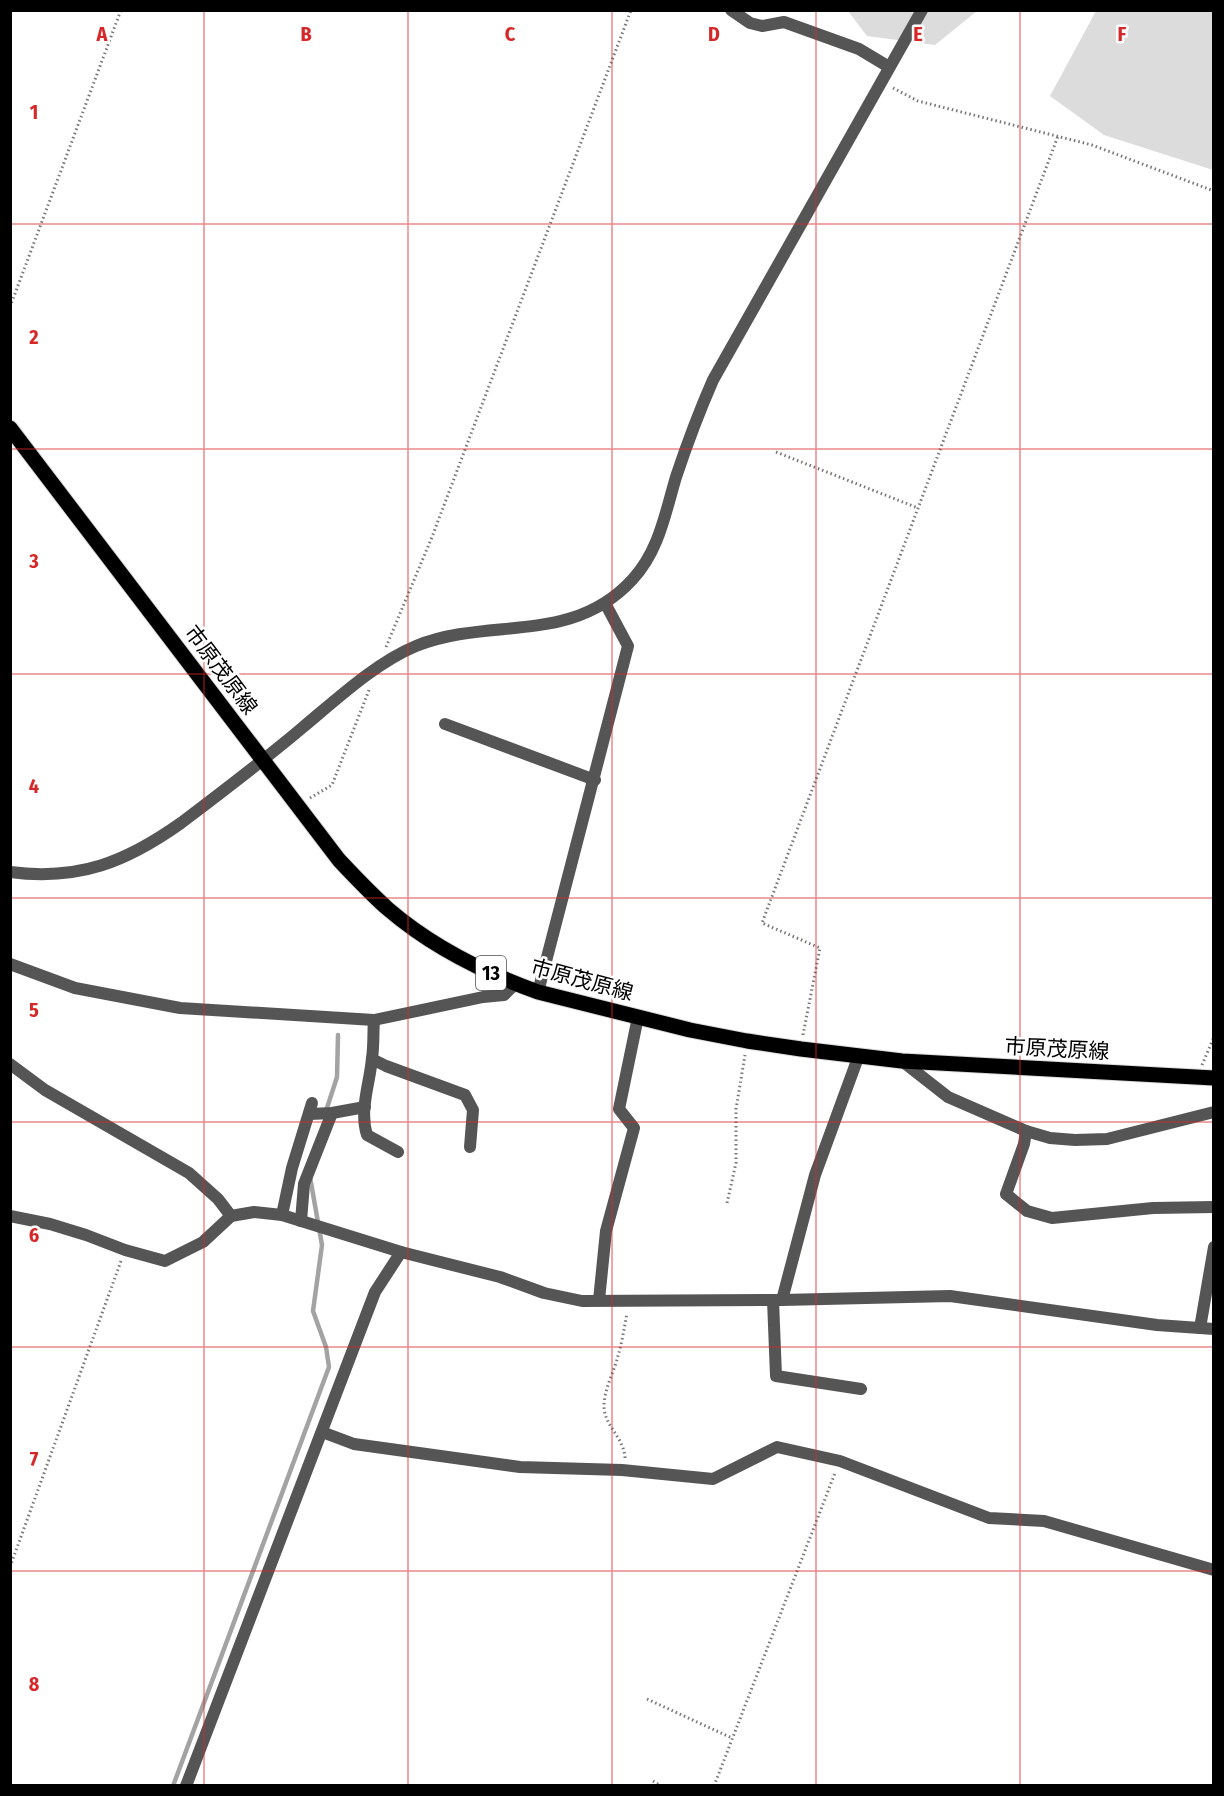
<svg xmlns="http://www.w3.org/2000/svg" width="1224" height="1796" font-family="'Fira Sans Condensed','Noto Sans JP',sans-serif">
	<rect width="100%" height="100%" fill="#fff"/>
	<g fill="#dcdcdc">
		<polygon points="848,11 977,11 935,45 867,36"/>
		<polygon points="1096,11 1213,11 1213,170 1104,135 1050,96"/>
	</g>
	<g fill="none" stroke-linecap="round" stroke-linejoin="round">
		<g stroke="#a3a3a3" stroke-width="4.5">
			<polyline points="326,1111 337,1077 338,1035"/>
			<polyline points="173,1786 329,1367 326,1347 313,1311 322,1245 310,1177"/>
		</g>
		<defs>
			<path id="primary" d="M10,428L339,860C355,877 371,894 388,909C431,946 485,973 538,992L690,1030L747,1041L801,1049L902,1061L1214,1078"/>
		</defs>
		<use href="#primary" stroke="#dbdbdb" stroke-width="17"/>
		<g stroke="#777" stroke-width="3" stroke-dasharray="1.5 3" stroke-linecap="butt">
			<polyline points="893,88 918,101 1092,145 1214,191"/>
			<polyline points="10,307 121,10"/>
			<polyline points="776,452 918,508"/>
			<polyline points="386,647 432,537 631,10"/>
			<polyline points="310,798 332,785 369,690"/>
			<polyline points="803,1035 820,948 762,923 1058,136"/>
			<polyline points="1202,1065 1214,1037"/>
			<polyline points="727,1203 736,1163 736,1109 745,1055"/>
			<path d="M625,1458C624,1437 604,1426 604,1406C604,1389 614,1372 618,1356C622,1343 624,1328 627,1314"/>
			<polyline points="10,1567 121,1261"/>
			<polyline points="647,1699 732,1738"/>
			<polyline points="653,1781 661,1786"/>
			<polyline points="714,1786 835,1473"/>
		</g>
		<g stroke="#555" stroke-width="12">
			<polyline points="731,10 750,23 762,26 784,22 859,49 889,67"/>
			<polyline points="445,724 595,780"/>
			<polyline points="10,964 75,988 180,1008 374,1020 483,997 504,995 515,984"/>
			<polyline points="538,992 628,646 605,603"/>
			<path d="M374,1020C373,1032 374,1045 372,1058C370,1083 359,1110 367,1135L398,1152"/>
			<polyline points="372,1059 386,1066 465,1095 473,1110 470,1147"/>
			<polyline points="902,1061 948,1097 1026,1131 1050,1138 1075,1140 1107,1139 1214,1112"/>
			<polyline points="10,1064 45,1090 189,1173 218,1199 231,1216"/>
			<polyline points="310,1114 332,1113 365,1107"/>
			<polyline points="1026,1131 1024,1144 1006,1194 1027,1211 1052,1218 1153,1208 1214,1207"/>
			<polyline points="282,1215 292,1168 312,1103"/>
			<polyline points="10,1216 50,1224 86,1235 125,1250 165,1261 203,1242 231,1216 254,1212 282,1215 401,1252 500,1277 544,1293 582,1301 782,1300 950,1296 1157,1325 1214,1329"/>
			<polyline points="301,1221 304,1184 332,1113"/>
			<polyline points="599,1300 606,1231 634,1128 619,1109 638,1017"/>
			<polyline points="773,1300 776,1376 861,1389"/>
			<polyline points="782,1300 815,1175 859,1055"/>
			<polyline points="1200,1328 1214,1247"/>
			<polyline points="322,1432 354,1444 520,1467 622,1470 713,1479 777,1447 840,1461 989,1518 1044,1521 1214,1570"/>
			<polyline points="186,1786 375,1292 401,1252"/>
		</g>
		<path stroke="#555" stroke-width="12" d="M10,872C79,881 126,862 181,823C222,792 263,761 302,728C336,700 375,663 416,646C490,616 571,646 632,580C659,551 665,514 676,477C687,444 699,412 713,380L922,10"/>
		<use href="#primary" stroke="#000" stroke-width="15"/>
	</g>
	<path fill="none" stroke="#d62828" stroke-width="1.5" stroke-opacity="0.55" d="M204,10V1786M408,10V1786M612,10V1786M816,10V1786M1020,10V1786M10,224H1214M10,449H1214M10,674H1214M10,898H1214M10,1122H1214M10,1347H1214M10,1571H1214"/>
	<g text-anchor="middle" stroke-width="5" stroke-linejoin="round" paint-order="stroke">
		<rect fill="#fff" stroke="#4c4c4c" stroke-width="1.5" x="476" y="956" width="30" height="34" rx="4.5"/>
		<g font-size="20" font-weight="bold" fill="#000">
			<text x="491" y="980">13</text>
		</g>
		<g font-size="21" fill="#000" stroke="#fff">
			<text transform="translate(221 670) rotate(53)" y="7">市原茂原線</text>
			<text transform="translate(582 980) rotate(15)" y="7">市原茂原線</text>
			<text transform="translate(1057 1049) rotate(3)" y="7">市原茂原線</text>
		</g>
	</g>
	<g font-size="20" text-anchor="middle" font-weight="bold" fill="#d62828" stroke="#fff" stroke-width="5" stroke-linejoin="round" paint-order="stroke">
		<text x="102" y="41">A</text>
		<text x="306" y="41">B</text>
		<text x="510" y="41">C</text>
		<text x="714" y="41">D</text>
		<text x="918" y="41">E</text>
		<text x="1122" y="41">F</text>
		<text x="34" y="119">1</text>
		<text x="34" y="344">2</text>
		<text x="34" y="568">3</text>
		<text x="34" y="793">4</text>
		<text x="34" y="1017">5</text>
		<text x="34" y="1242">6</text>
		<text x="34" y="1466">7</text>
		<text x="34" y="1691">8</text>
	</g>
	<rect width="1224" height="1796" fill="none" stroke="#000000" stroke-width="24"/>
</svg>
